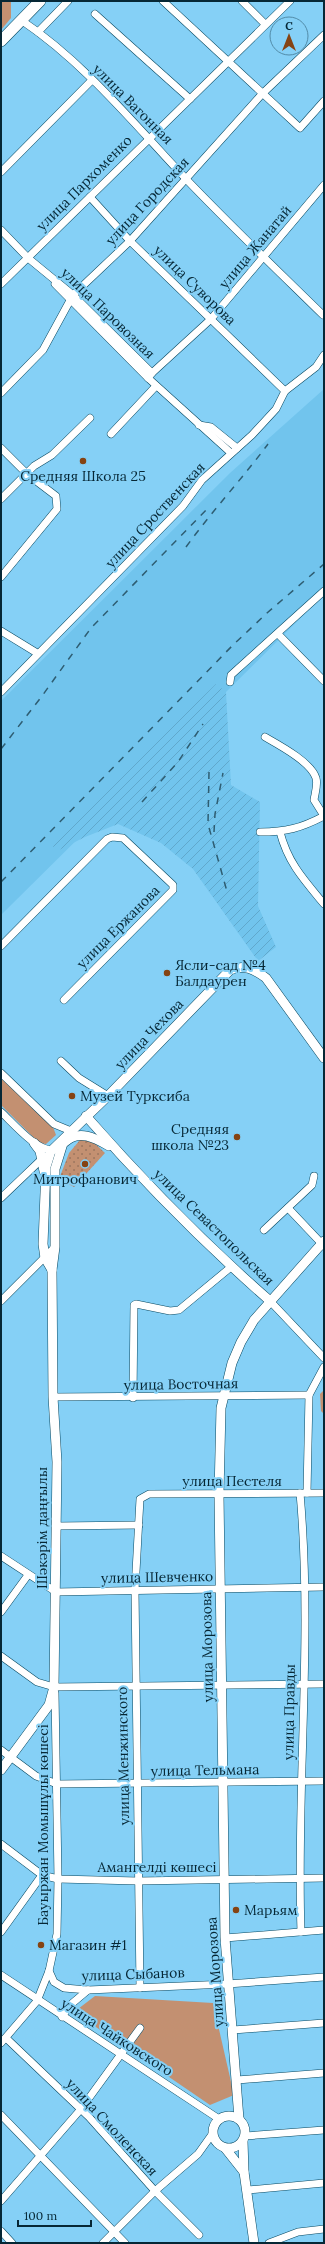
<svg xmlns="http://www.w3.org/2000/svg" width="325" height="2244" font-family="Lora,serif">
	<defs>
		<pattern id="industrial-furrows" width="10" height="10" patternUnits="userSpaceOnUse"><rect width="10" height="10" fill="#71c4ed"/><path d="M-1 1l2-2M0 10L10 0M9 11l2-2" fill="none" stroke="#60a8cc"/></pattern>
		<pattern id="park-dots" width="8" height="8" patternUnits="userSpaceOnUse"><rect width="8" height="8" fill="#c39071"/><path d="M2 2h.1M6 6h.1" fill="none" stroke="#9c765e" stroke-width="1.8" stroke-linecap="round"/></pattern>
	</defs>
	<rect width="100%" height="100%" fill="#85d0f6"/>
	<polygon fill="#71c4ed" points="324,389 324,595 1,915 1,701 230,473"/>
	<polygon fill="url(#industrial-furrows)" points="216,684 226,692 231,785 260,802 258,906 276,947 258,961 193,869 161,843 118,824 85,837 59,850 49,844"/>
	<g fill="#c39071">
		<polygon points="1,1 11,1 11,18 1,30"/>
		<polygon points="1,1075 53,1127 56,1135 46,1144 39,1143 1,1105"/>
		<polygon points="324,1390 324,1414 321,1411 320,1394"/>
		<polygon points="95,1996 213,2003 234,2095 210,2105 74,2012"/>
	</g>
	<polygon fill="url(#park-dots)" points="85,1134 105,1153 74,1187 59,1179 69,1153"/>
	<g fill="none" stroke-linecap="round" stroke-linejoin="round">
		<defs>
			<g id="minor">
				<polyline points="163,1 300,128 324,101"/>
				<polyline points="242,1 265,24"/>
				<polyline points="95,14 190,99"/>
				<path d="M21,20C85,63 135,125 187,180C231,226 277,270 323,315"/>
				<polyline points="38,32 68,1"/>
				<polyline points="1,172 92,80"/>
				<polyline points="90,197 130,241 285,391"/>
				<polyline points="1,230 28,258 73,295 152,373 148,378 231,453"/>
				<polyline points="1,284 290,1"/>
				<polyline points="55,284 148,378"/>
				<polyline points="152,373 211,319 324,185"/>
				<polyline points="1,393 43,350 73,295 130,241 262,94 324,35"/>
				<polyline points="199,425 211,427 237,448"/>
				<polyline points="111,434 156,386"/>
				<polyline points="1,448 27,474 56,496 57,509 1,577"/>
				<polyline points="1,499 34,466 52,455 90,418"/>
				<polyline points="1,631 37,653"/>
				<polyline points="278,634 324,681"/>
				<polyline points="230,682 231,675 324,591"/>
				<polyline points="1,692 183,506 202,480 252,435 276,409 285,391 316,367 324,355"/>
				<path d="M265,737C279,745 311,762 316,778C318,785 315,793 314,800L324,816"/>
				<path d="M260,832C286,832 301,828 324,816"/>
				<path d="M280,832C288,863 304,880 324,904"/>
				<polyline points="1,946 107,839 112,837 123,838 173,885 173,890 64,1000"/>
				<polyline points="61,1061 79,1078 108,1096"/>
				<polyline points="1,1073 54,1124 71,1131"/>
				<path d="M1,1112C13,1123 38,1153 55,1150"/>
				<polyline points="1,1198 45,1156"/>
				<polyline points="288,1208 324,1246"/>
				<polyline points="264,1230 312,1185 314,1176"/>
				<polyline points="1,1301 55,1247"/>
				<polyline points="270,1301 324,1358"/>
				<polyline points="53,1397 309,1395"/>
				<polyline points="133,1398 134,1305 136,1304 170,1311 179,1310 231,1267"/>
				<path d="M300,1493C313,1639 296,1786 301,1932"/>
				<polyline points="307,1493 309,1395 324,1367"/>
				<polyline points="57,1526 139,1525"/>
				<polyline points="1,1556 56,1592 324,1587"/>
				<polyline points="1,1612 28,1575"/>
				<polyline points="1,1656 37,1682 54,1687 324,1684"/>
				<polyline points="1,1750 36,1776 57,1784 324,1781"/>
				<polyline points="1,1844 42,1875 58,1879 138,1881 324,1878"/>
				<polyline points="1,1932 42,1875"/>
				<polyline points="225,1938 324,1930"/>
				<polyline points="49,1971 54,1982 64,1988 88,1990 227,1984 324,1977"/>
				<polyline points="1,1975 219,2119"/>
				<polyline points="140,1988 135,1590 140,1499 149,1494 324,1493"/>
				<polyline points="62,2017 69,2006 88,1990"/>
				<polyline points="233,2030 324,2023"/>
				<polyline points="6,2038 89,2117 155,2191 199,2235"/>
				<polyline points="1,2043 37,2001 49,1971 57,1934 58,1879 55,1693"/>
				<polyline points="237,2080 324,2073"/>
				<polyline points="1,2115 125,2243"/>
				<polyline points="245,2136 324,2130"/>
				<polyline points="248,2190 324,2183"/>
				<polyline points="1,2201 81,2109 140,2028"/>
				<polyline points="1,2231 12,2243"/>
				<polyline points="103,2243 155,2191 198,2154 213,2133"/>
				<polyline points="269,2243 298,2232 324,2229"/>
			</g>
			<g id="major">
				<path d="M86,1116C143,1181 205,1244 270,1301"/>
				<path d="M65,1142C79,1129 95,1138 109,1146"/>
				<polyline points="34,1143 40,1151 44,1171"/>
				<path d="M52,1270L45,1258L43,1244L46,1167L51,1151L108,1096L230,970C244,964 254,969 266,978L324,1058"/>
				<polyline points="1,1770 49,1705 54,1687 57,1462 53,1397 52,1270 55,1247 55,1169 64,1140"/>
				<circle cx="229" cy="2132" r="16"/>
				<polyline points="239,2119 225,1938 219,1494 221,1408 232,1363 241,1342 254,1320 324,1241"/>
				<polyline points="243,2141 244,2172 254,2243"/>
				<polyline points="225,2148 244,2172"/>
			</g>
			<polyline id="highway" points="1,41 40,1"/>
		</defs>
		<use href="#minor" stroke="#074861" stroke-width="8"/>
		<use href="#major" stroke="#074861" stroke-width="10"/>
		<use href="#highway" stroke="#074861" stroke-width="12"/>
		<use href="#minor" stroke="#fff" stroke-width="7"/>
		<use href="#major" stroke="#fff" stroke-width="9"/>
		<use href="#highway" stroke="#fff" stroke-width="11"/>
		<g stroke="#2e5d72" stroke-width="1.5" stroke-dasharray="7 7" stroke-linecap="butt">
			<path d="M186,547C212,511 242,479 268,444"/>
			<polyline points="1,749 42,696 91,628 209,507"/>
			<polyline points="209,772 208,824 228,895"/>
			<polyline points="142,802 178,762 203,724"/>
			<polyline points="214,832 215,814 223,773"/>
			<polyline points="1,882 233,645 267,613 324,564"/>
		</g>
	</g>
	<g fill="#854312" stroke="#85d0f6" stroke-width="1.5">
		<circle cx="83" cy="461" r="4"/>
		<circle cx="167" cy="973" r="4"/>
		<circle cx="72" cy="1096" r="4"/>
		<circle cx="237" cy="1137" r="4"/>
		<circle cx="85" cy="1164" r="4"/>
		<circle cx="236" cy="1910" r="4"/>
		<circle cx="41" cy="1945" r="4"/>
	</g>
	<g text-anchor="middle" stroke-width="4" stroke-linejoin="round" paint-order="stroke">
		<g font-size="14" fill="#062735" stroke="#85d0f6">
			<text transform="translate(133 104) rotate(45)" y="5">улица Вагонная</text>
			<text transform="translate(84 183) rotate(-45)" y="5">улица Пархоменко</text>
			<text transform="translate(147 201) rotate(-47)" y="5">улица Городская</text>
			<text transform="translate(255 247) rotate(-50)" y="5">улица Жанатай</text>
			<text transform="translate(195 285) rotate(44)" y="5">улица Суворова</text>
			<text transform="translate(108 313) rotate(44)" y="5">улица Паровозная</text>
			<text transform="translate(155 515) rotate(-47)" y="5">улица Сроственская</text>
			<text transform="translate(118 927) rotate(-45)" y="5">улица Ержанова</text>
			<text transform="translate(149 1034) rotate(-46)" y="5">улица Чехова</text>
			<text transform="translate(214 1227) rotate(44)" y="5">улица Севастопольская</text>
			<text transform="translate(181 1384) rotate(-1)" y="5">улица Восточная</text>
			<text x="232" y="1486">улица Пестеля</text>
			<text transform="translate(42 1528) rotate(-90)" y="5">Шәкәрім даңғылы</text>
			<text transform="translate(157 1577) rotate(-1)" y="5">улица Шевченко</text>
			<text transform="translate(207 1647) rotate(-91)" y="5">улица Морозова</text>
			<text transform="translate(289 1712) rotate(-89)" y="5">улица Правды</text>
			<text transform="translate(123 1756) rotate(-91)" y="5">улица Менжинского</text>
			<text transform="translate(205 1770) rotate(-1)" y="5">улица Тельмана</text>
			<text transform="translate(43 1825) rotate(-90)" y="5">Бауыржан Момышұлы көшесі</text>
			<text x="157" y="1872">Амангелді көшесі</text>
			<text transform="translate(215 1972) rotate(-94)" y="5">улица Морозова</text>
			<text transform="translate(133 1974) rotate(-2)" y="5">улица Сыбанов</text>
			<text transform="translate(117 2037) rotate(33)" y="5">улица Чайковского</text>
			<text transform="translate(112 2127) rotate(47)" y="5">улица Смоленская</text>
		</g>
		<g font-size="14" fill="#062735" stroke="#85d0f6" text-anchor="start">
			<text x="83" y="481" text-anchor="middle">Средняя Школа 25</text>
			<text x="175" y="970">Ясли-сад №4<tspan x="175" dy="16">Балдаурен</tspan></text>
			<text x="80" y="1101">Музей Турксиба</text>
			<text x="229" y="1134" text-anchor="end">Средняя<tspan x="229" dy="16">школа №23</tspan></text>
			<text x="85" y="1184" text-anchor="middle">Митрофанович</text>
			<text x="244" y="1915">Марьям</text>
			<text x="49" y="1950">Магазин #1</text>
		</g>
	</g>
	<rect width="325" height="2244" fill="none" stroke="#062735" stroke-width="4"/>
	<g transform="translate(289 36)"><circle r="19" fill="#85d0f6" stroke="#528ca9"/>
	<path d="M0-3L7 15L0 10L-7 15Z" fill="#854312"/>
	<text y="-6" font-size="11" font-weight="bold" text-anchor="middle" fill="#062735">С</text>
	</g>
	<path d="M18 2220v6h73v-6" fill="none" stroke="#062735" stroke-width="2"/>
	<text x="24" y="2220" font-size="12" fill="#062735" stroke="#85d0f6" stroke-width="3" paint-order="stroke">100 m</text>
</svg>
